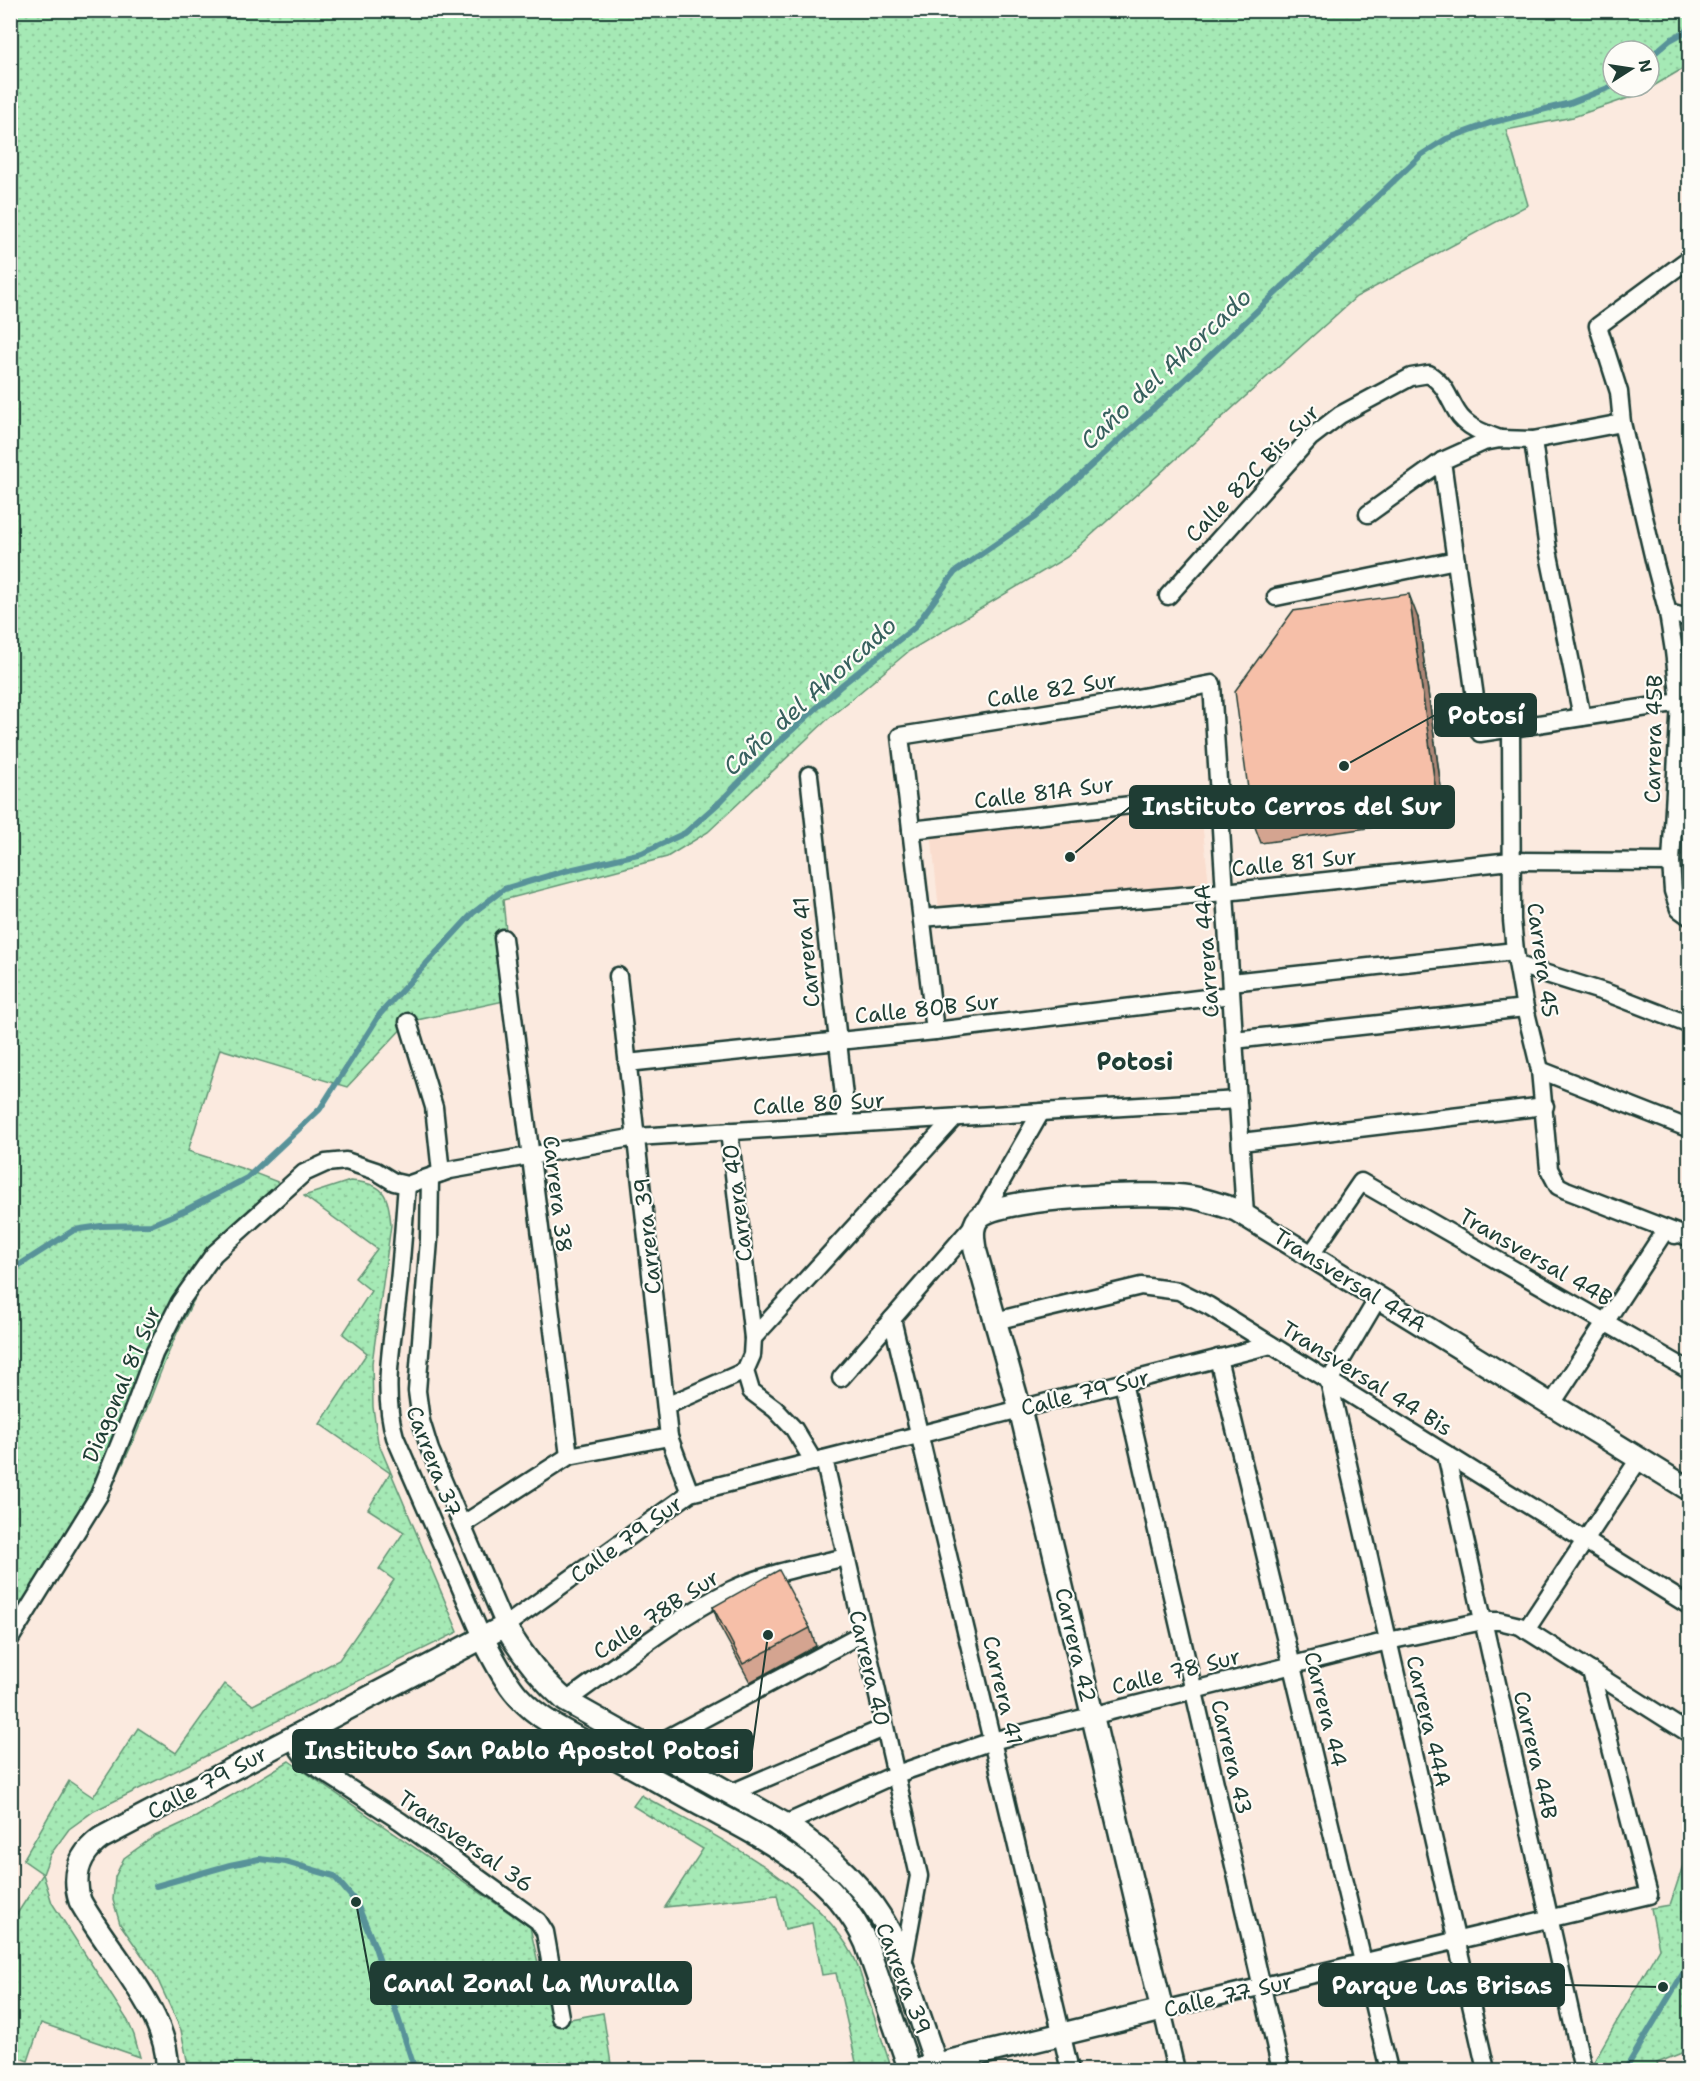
<svg xmlns="http://www.w3.org/2000/svg" width="1700" height="2081" font-family="'Shantell Sans',sans-serif">
	<defs>
		<pattern id="green-dots" width="8" height="8" patternUnits="userSpaceOnUse" patternTransform="scale(1.5)"><rect width="8" height="8" fill="#a5e9b5"/><path d="M2 2h.1M6 6h.1" fill="none" stroke="#8ec99c" stroke-width="1.8" stroke-linecap="round"/></pattern>
	</defs>
	<rect width="100%" height="100%" fill="#fbeadf"/>
	<filter id="ink" filterUnits="userSpaceOnUse"><feTurbulence type="fractalNoise" baseFrequency=".0167" numOctaves="2"/><feDisplacementMap in="SourceGraphic" scale="12" xChannelSelector="R" yChannelSelector="G"/><feConvolveMatrix kernelMatrix="1 2 1 2 8 2 1 2 1" color-interpolation-filters="sRGB"/></filter>
	<g filter="url(#ink)">
		<polygon fill="#faddce" points="1200,803 1209,884 939,911 931,830"/>
		<g fill="url(#green-dots)" stroke="#629374" stroke-width="1.5" fill-rule="evenodd">
			<path d="M11,11H1689V65L1640,94L1573,117L1506,130L1528,205L1356,297L1067,557L909,651L828,719L708,832L667,857L503,900L506,931L494,936L504,1001L408,1022L347,1087L220,1049L188,1151L241,1168L296,1189C267,1217 231,1243 209,1276C164,1341 149,1419 111,1487C81,1543 44,1596 11,1650ZM1613,51H1649V87H1613Z"/>
			<path d="M350,1181C384,1183 388,1193 391,1225L372,1363L373,1407L378,1442L458,1632L94,1811L69,1829L50,1855L43,1874L52,1903L128,2021L134,2035L140,2057L41,2023L28,2061L11,2055V1923L43,1874L23,1860L69,1781L93,1797L138,1728L176,1753L225,1684L253,1705L339,1660L394,1580L379,1569L404,1532L368,1509L390,1473L320,1424L367,1353L343,1334L371,1291L355,1278L377,1249L304,1196Z"/>
			<polygon points="289,1761 530,1927 549,2012 556,2020 565,2020 603,2013 612,2070 189,2070 181,2030 155,1974 120,1924 113,1900 115,1877 124,1858 155,1836 196,1817"/>
			<path d="M641,1795C713,1835 814,1882 854,1957C860,1969 863,1984 867,1996C876,2021 884,2046 892,2070H840L839,2066L856,2062L836,1973L822,1975L812,1923L785,1929L777,1895L665,1907L703,1849L633,1806Z"/>
			<polygon points="1689,1847 1689,2050 1657,2063 1659,2070 1589,2070 1659,1948 1651,1908 1670,1905"/>
		</g>
		<g fill="none" stroke-linecap="round" stroke-linejoin="round">
			<g stroke="#589299" stroke-width="6">
				<polyline points="1649,58 1670,40 1690,29"/>
				<polyline points="10,1271 74,1230 101,1226 151,1225 186,1210 247,1178 320,1109 380,1014 473,913 504,889 565,871 642,853 685,833 721,801 770,750 843,684 914,628 955,572 1035,517 1178,386 1421,155 1446,139 1490,123 1570,103 1613,86"/>
				<polyline points="156,1886 230,1865 259,1859 286,1862 334,1876 356,1902 375,1947 415,2070"/>
				<polyline points="1625,2070 1690,1962"/>
			</g>
			<defs>
				<g id="minor">
					<polyline points="1690,258 1598,326 1619,392 1622,423 1655,564 1668,613 1674,651 1680,702 1671,862 1673,891 1679,909 1690,917"/>
					<polyline points="1533,440 1548,550 1582,717"/>
					<polyline points="1442,461 1480,733 1680,702 1689,705"/>
					<polyline points="1368,514 1442,461 1484,442 1500,439 1533,440 1622,423"/>
					<path d="M1168,596L1310,438L1340,415L1411,377L1429,374C1447,387 1446,394 1457,412C1466,427 1483,433 1500,439"/>
					<polyline points="1276,597 1456,560"/>
					<polyline points="1668,613 1690,618"/>
					<polyline points="1511,728 1512,920 1515,951 1525,1008 1540,1070 1549,1169 1558,1186 1566,1190 1690,1238"/>
					<polyline points="809,775 847,1124"/>
					<polyline points="911,830 1219,795"/>
					<polyline points="922,918 1225,892 1511,861 1671,862"/>
					<polyline points="503,938 569,1456"/>
					<polyline points="1518,965 1610,994 1690,1025"/>
					<polyline points="618,976 669,1437 690,1493"/>
					<polyline points="1231,982 1515,951"/>
					<polyline points="408,1022 434,1107 441,1173"/>
					<polyline points="935,1031 900,736 1115,702 1212,684 1245,1215"/>
					<polyline points="1234,1040 1525,1008"/>
					<polyline points="627,1063 935,1031 1231,995"/>
					<polyline points="1540,1070 1690,1129"/>
					<polyline points="729,1131 753,1338 752,1355 745,1371 751,1391 775,1409 794,1429 814,1462"/>
					<polyline points="1241,1142 1545,1106"/>
					<polyline points="430,1178 429,1240 417,1391 421,1421 430,1450 505,1626 690,1493 1271,1345"/>
					<path d="M407,1185C404,1220 402,1256 398,1291C393,1339 381,1390 395,1437L482,1637"/>
					<polyline points="982,1215 1041,1112"/>
					<polyline points="1310,1256 1361,1182 1690,1371"/>
					<polyline points="1378,1298 1329,1381 1486,2070"/>
					<polyline points="892,1319 1070,2070"/>
					<polyline points="995,1321 1141,1286 1179,1291 1209,1306 1690,1606"/>
					<polyline points="753,1338 954,1118"/>
					<polyline points="1218,1358 1389,2070"/>
					<polyline points="841,1378 977,1221"/>
					<polyline points="1123,1383 1281,2070"/>
					<polyline points="1551,1405 1666,1229 1675,1235"/>
					<polyline points="666,1406 745,1371"/>
					<polyline points="1446,1454 1582,2065"/>
					<polyline points="824,1459 919,1876 903,1964"/>
					<polyline points="462,1525 569,1456 669,1437"/>
					<polyline points="1526,1630 1639,1459"/>
					<polyline points="10,1639 99,1495 134,1408 154,1354 180,1302 214,1254 304,1173 326,1163 346,1161 376,1171 394,1182 407,1185 450,1170 636,1137 1238,1100"/>
					<path d="M566,1701C620,1663 672,1620 731,1590C766,1573 808,1566 846,1557"/>
					<polyline points="294,1736 299,1750 307,1761 400,1821 538,1921 545,1932 560,2017"/>
					<polyline points="649,1748 863,1633"/>
					<polyline points="731,1793 884,1728"/>
					<polyline points="785,1824 894,1775 992,1741 1388,1641 1483,1621 1499,1621 1520,1626 1690,1734"/>
					<polyline points="1176,2070 1162,2010 1649,1895 1591,1671"/>
				</g>
				<g id="tertiary">
					<path d="M482,1637C493,1657 503,1679 518,1696C540,1721 572,1735 601,1750C635,1768 668,1787 701,1805C764,1838 836,1874 866,1943L910,2070"/>
					<path d="M167,2070C171,2015 106,1949 80,1901C72,1875 79,1854 101,1838L505,1626C522,1655 541,1679 566,1701L785,1824C829,1854 868,1889 893,1938L938,2070"/>
					<path d="M913,2070L1162,2010L1020,1409L975,1249C973,1237 971,1223 982,1215C1009,1197 1148,1192 1183,1196C1201,1198 1219,1204 1236,1210L1690,1490"/>
				</g>
			</defs>
			<use href="#minor" stroke="#1f3d34" stroke-width="21"/>
			<use href="#tertiary" stroke="#1f3d34" stroke-width="26"/>
			<use href="#minor" stroke="#fdfcf7" stroke-width="16"/>
			<use href="#tertiary" stroke="#fdfcf7" stroke-width="21"/>
		</g>
		<g fill="#d4a490" stroke="#1f3d34" stroke-width="1.5">
			<polygon points="1418,618 1445,817 1261,843 1252,819"/>
			<polygon points="713,1607 810,1628 816,1646 750,1682 719,1625"/>
		</g>
		<polygon fill="#ac8676" stroke="#1f3d34" stroke-width="1.5" points="1409,594 1418,618 1445,817 1436,793"/>
		<g fill="#f6bfa8" stroke="#1f3d34" stroke-width="1.5">
			<polygon points="1409,594 1436,793 1252,819 1235,691 1293,611"/>
			<polygon points="779,1570 810,1628 743,1664 713,1607"/>
		</g>
	</g>
	<g text-anchor="middle" stroke-width="4.5" stroke-linejoin="round" paint-order="stroke">
		<g font-size="22" fill="#1f3d34" stroke="#fdfcf7">
			<text transform="translate(1252 473) rotate(-46)" y="8">Calle 82C Bis Sur</text>
			<text transform="translate(1052 689) rotate(-9)" y="8">Calle 82 Sur</text>
			<text transform="translate(1653 739) rotate(-89)" y="8">Carrera 45B</text>
			<text transform="translate(1044 792) rotate(-7)" y="8">Calle 81A Sur</text>
			<text transform="translate(1294 862) rotate(-6)" y="8">Calle 81 Sur</text>
			<text transform="translate(1206 951) rotate(-94)" y="8">Carrera 44A</text>
			<text transform="translate(806 952) rotate(-96)" y="8">Carrera 41</text>
			<text transform="translate(1543 960) rotate(82)" y="8">Carrera 45</text>
			<text transform="translate(927 1008) rotate(-6)" y="8">Calle 80B Sur</text>
			<text transform="translate(819 1103) rotate(-3)" y="8">Calle 80 Sur</text>
			<text transform="translate(558 1194) rotate(83)" y="8">Carrera 38</text>
			<text transform="translate(737 1203) rotate(-97)" y="8">Carrera 40</text>
			<text transform="translate(647 1236) rotate(-96)" y="8">Carrera 39</text>
			<text transform="translate(1536 1257) rotate(30)" y="8">Transversal 44B</text>
			<text transform="translate(1350 1280) rotate(32)" y="8">Transversal 44A</text>
			<text transform="translate(1367 1378) rotate(32)" y="8">Transversal 44 Bis</text>
			<text transform="translate(121 1384) rotate(-67)" y="8">Diagonal 81 Sur</text>
			<text transform="translate(1085 1392) rotate(-14)" y="8">Calle 79 Sur</text>
			<text transform="translate(434 1461) rotate(69)" y="8">Carrera 37</text>
			<text transform="translate(626 1539) rotate(-36)" y="8">Calle 79 Sur</text>
			<text transform="translate(656 1614) rotate(-33)" y="8">Calle 78B Sur</text>
			<text transform="translate(1076 1645) rotate(77)" y="8">Carrera 42</text>
			<text transform="translate(870 1668) rotate(77)" y="8">Carrera 40</text>
			<text transform="translate(1176 1671) rotate(-14)" y="8">Calle 78 Sur</text>
			<text transform="translate(1003 1690) rotate(77)" y="8">Carrera 41</text>
			<text transform="translate(1326 1709) rotate(76)" y="8">Carrera 44</text>
			<text transform="translate(1429 1721) rotate(77)" y="8">Carrera 44A</text>
			<text transform="translate(1536 1755) rotate(77)" y="8">Carrera 44B</text>
			<text transform="translate(1232 1757) rotate(77)" y="8">Carrera 43</text>
			<text transform="translate(207 1782) rotate(-28)" y="8">Calle 79 Sur</text>
			<text transform="translate(466 1841) rotate(35)" y="8">Transversal 36</text>
			<text transform="translate(904 1978) rotate(69)" y="8">Carrera 39</text>
			<text transform="translate(1228 1995) rotate(-13)" y="8">Calle 77 Sur</text>
		</g>
		<g font-size="24" font-style="italic" fill="#37605e" stroke="#fdfcf7">
			<text transform="translate(1166 369) rotate(-43)" y="8">Caño del Ahorcado</text>
			<text transform="translate(810 696) rotate(-42)" y="8">Caño del Ahorcado</text>
		</g>
		<g font-size="24" font-weight="bold" fill="#1f3d34" stroke="#fdfcf7">
			<text x="1135" y="1070">Potosi</text>
		</g>
	</g>
	<path fill="none" stroke="#1f3d34" stroke-width="2" d="M1344 766L1435 715M1070 857L1130 807M768 1635L752 1751M356 1902L371 1983M1663 1987L1564 1985"/>
	<g fill="#1f3d34" stroke="#fdfcf7" stroke-width="2">
		<circle cx="1344" cy="766" r="6"/>
		<circle cx="1070" cy="857" r="6"/>
		<circle cx="768" cy="1635" r="6"/>
		<circle cx="356" cy="1902" r="6"/>
		<circle cx="1663" cy="1987" r="6"/>
	</g>
	<g fill="#1f3d34" stroke="#1f3d34" stroke-width="2">
		<rect x="1435" y="694" width="101" height="42" rx="6"/>
		<rect x="1130" y="786" width="324" height="42" rx="6"/>
		<rect x="293" y="1730" width="459" height="42" rx="6"/>
		<rect x="371" y="1962" width="320" height="42" rx="6"/>
		<rect x="1319" y="1964" width="245" height="42" rx="6"/>
	</g>
	<g font-size="24" text-anchor="middle" font-weight="bold" fill="#fff">
		<text x="1486" y="724">Potosí</text>
		<text x="1292" y="815">Instituto Cerros del Sur</text>
		<text x="522" y="1759">Instituto San Pablo Apostol Potosi</text>
		<text x="531" y="1992">Canal Zonal La Muralla</text>
		<text x="1442" y="1994">Parque Las Brisas</text>
	</g>
	<rect width="1700" height="2081" fill="none" stroke="#fdfcf7" stroke-width="36"/>
	<rect x="18" y="18" width="1664" height="2045" fill="none" stroke="#1f3d34" stroke-width="2" filter="url(#ink)"/>
	<g transform="translate(1631 69) rotate(78)"><circle r="28" fill="#fdfcf7" stroke="#a4b0a9" stroke-width="1.5"/>
	<path d="M0-4.5L10 22L0 15L-10 22Z" fill="#1f3d34"/>
	<text y="-9" font-size="16" font-weight="bold" text-anchor="middle" fill="#1f3d34">N</text>
	</g>
</svg>
